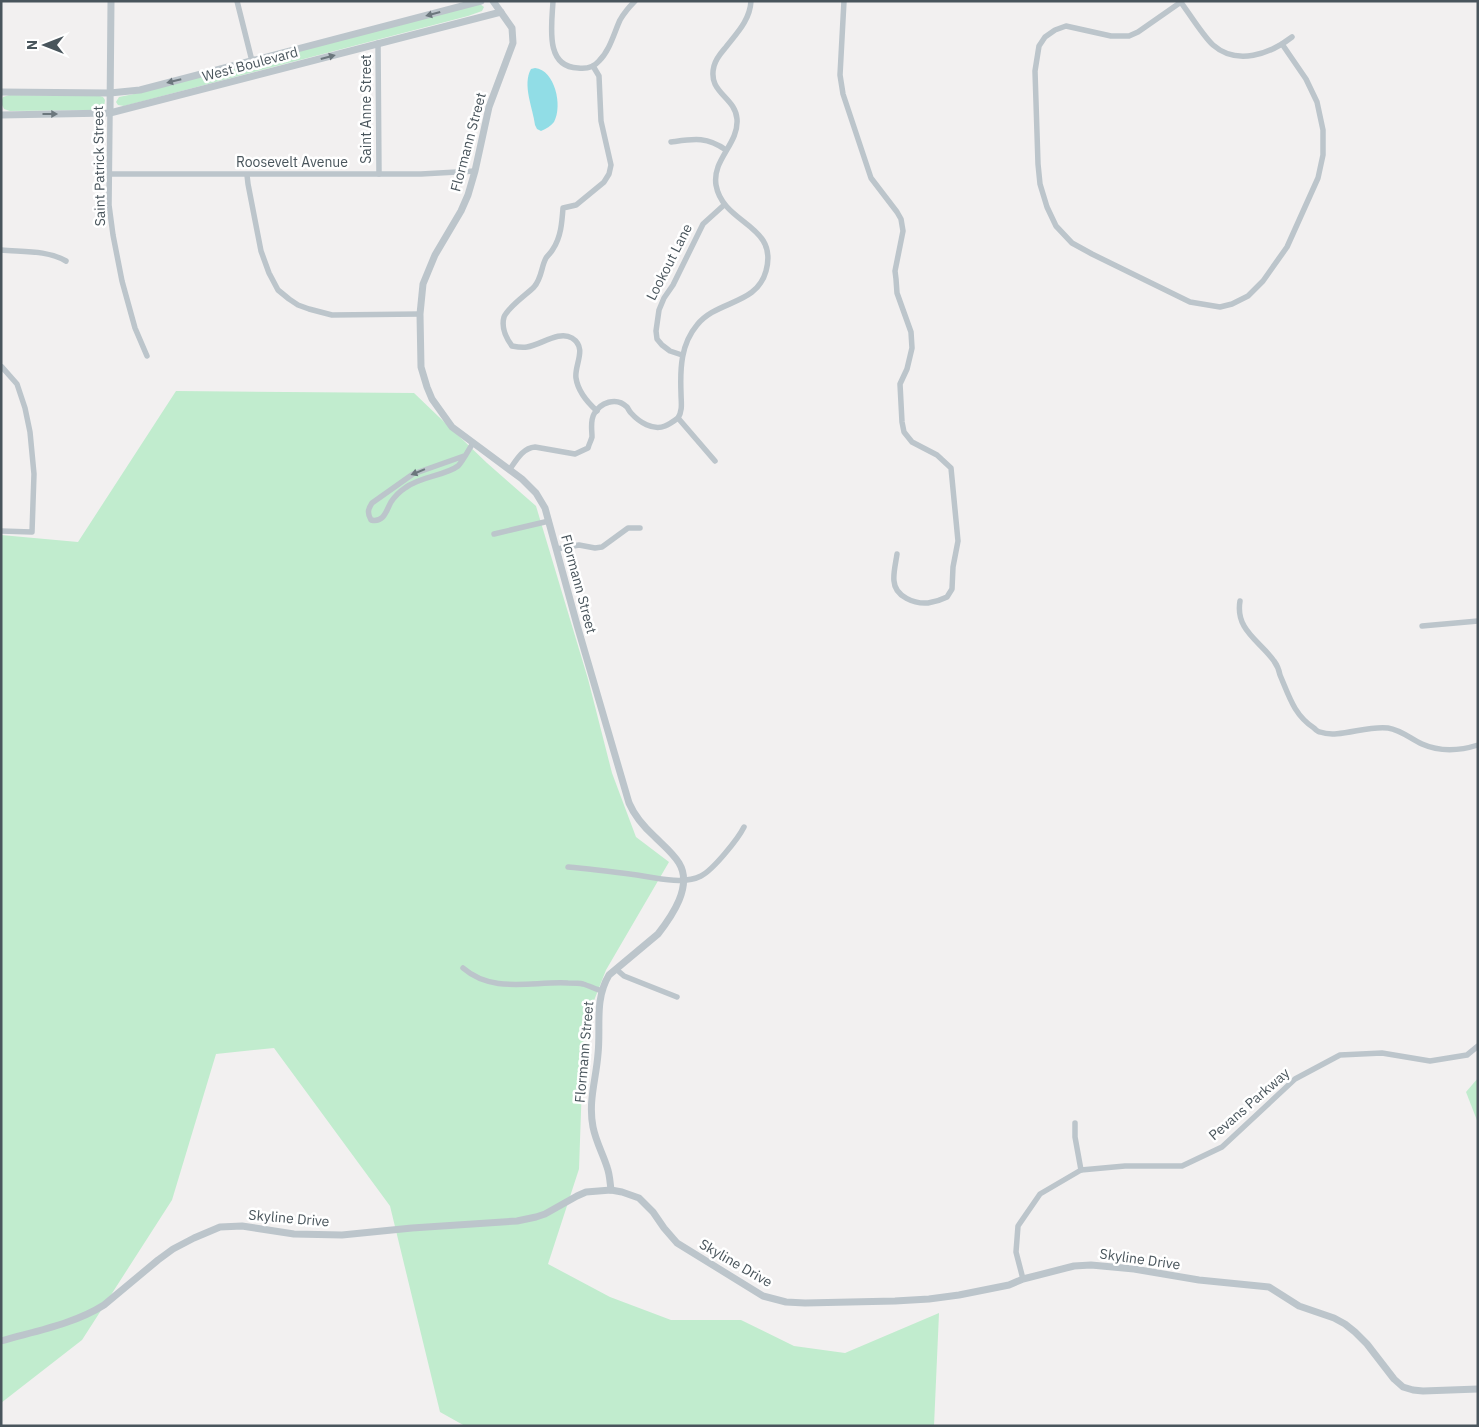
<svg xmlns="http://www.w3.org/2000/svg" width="1479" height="1427" font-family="'IBM Plex Sans',sans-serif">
	<rect width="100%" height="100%" fill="#f2f0f0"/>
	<g fill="#c1ecce">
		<polygon points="480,4 484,7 482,11 468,16 124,106 118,105 116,102 119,97 134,94"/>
		<polygon points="9,95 100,96 103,97 105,100 104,107 100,110 10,111 4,109 1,103 3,97"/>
		<polygon points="176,391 414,393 487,463 536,506 588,679 612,773 636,837 669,862 606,970 584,1026 579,1169 548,1264 610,1297 671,1320 741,1320 794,1346 845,1353 939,1313 934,1426 465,1426 440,1412 390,1206 274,1048 216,1054 172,1200 82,1340 1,1403 1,535 78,542"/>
		<polygon points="1478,1078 1478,1123 1466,1092"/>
	</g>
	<path fill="#91dde6" d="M535,68C555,70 563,106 554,122C551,126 546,129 541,131L537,129L535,125C533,108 522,85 531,69Z"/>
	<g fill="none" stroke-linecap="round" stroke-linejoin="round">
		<g stroke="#bcc5cb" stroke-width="5.5">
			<polyline points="237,1 252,61"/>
			<path d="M553,1C552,24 544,67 578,68C586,69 594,67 599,61C610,50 614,33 620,20C624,13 629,7 635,1"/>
			<path d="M844,1L840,75L843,94L871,178L897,212L901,219L903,231L895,271L896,279L897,293L911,332L912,348L907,369L900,384L902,422L904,432L912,442L937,455L951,468L958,541L953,567L952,589L947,597C941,600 935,602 928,603C915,604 895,597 894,581C893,573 896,562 897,554"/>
			<path d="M1180,1C1189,13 1203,36 1213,45C1237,66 1270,54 1292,37"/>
			<polyline points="1181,2 1138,32 1129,36 1111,36 1066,26 1055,30 1045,37 1039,46 1035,71 1038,164 1040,184 1047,207 1056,226 1072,243 1092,254 1190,302 1220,307 1232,304 1248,296 1263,281 1287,247 1318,178 1323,155 1323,130 1317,102 1306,79 1282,44"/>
			<polyline points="378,43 379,174"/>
			<path d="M593,66L599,76L601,121L611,165L609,174L604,182L576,205L563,208C562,222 561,237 553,249C551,253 548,255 546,258C541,267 542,278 534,287C526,295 508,307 504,317C501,328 506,338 512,346C517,347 522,348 527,347C541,345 559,330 572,338C588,348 574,365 576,378C578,392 587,402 597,411"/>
			<polyline points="110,113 109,205 113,235 122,281 135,328 147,356"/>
			<path d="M671,142C693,139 706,136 726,150"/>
			<polyline points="110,174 421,174 475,171"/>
			<polyline points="247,175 248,184 261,251 269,273 278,290 289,299 298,305 309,309 332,315 420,314"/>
			<path d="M1,250C23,252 47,250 66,261"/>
			<polyline points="682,355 670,351 662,345 657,339 656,331 659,310 664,298 673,285 703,224 724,205"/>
			<polyline points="678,418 715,461"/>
			<path d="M464,456L413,474L372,503C368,509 367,513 371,520C384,523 386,511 391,502C395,496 399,492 405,488C420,476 445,476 458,466C463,461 469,449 473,443"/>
			<path d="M510,469C517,459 523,448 535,447L575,454L588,448C589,444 591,441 592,437C592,430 590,421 594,414C600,403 616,396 627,407C628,408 629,411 631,413C639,422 653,431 665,426C670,424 674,421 678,418C683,410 681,402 681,393C680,368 681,344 697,325C717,300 757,305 766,271C779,224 723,225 716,185C712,159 739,144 737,119C735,96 707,93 714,66C716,58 721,53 726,47C737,33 750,20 751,1"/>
			<polyline points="1,531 32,532 34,474 30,432 25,408 17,384 2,367"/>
			<polyline points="494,534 549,521"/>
			<polyline points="557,549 579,545 595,548 602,547 628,528 640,528"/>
			<path d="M1240,601C1235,630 1260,641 1274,661C1277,665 1279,670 1280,675C1289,696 1294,715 1314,728C1316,730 1318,732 1320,732C1338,739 1367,725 1388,728C1401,730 1411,739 1422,744C1440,752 1459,751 1478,745"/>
			<polyline points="1422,626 1478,621"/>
			<path d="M568,867C591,869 614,872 637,875C655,878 684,885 701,876C713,870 738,839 744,827"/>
			<path d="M463,968C493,994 532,981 568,983C573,983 579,983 583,984C589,986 596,989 602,991"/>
			<polyline points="616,969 624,976 677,997"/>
			<polyline points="1075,1123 1075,1137 1081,1170"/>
			<polyline points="1023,1279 1016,1252 1018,1226 1040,1194 1081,1170 1125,1166 1182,1166 1222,1147 1295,1079 1340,1055 1382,1053 1430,1061 1467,1055 1478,1046"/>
		</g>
		<g stroke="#bcc5cb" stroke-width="7">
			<path d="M493,1L512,28L513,43L489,107L475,171L468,195L461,211L435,255L423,284L420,314L421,367L427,387L432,399L452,427L522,479L536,493L545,508L577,625L629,803C635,817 644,827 655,837C663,845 673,853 679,863C693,886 672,916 658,934L609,975C594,1000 601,1027 598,1054C596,1080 588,1101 593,1127C596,1142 603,1154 607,1167C610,1175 610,1183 611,1190"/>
			<polyline points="1,92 110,93 140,90 481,1"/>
			<polyline points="110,113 111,1"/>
			<polyline points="1,115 110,113 501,12"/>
			<path d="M1,1341C36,1331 74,1324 104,1305L158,1260L173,1249L194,1238L220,1227L242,1226L294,1234L342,1235L412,1228L517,1221L536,1217L545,1214L577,1196L586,1192L611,1190L622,1192L639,1198L653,1212L664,1228L677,1243L763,1296L786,1302L805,1303L895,1301L929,1299L959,1295L1009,1285L1023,1279L1074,1266L1091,1265L1134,1269L1199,1280L1269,1287L1299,1306L1334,1318L1345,1324L1355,1332L1367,1344L1394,1379L1403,1387L1413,1390L1423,1391L1478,1389"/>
		</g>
	</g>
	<defs><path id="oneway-solid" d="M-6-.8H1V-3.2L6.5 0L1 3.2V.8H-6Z" transform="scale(1.25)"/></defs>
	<g fill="#6c777d">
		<use href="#oneway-solid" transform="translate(433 14) rotate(165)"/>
		<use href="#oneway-solid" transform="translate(328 57) rotate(-15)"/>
		<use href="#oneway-solid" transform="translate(174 81) rotate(166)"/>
		<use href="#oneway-solid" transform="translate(50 114)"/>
		<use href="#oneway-solid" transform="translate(418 472) rotate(158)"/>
	</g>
	<g text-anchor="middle" stroke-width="5" stroke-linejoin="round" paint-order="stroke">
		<g font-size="14" fill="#49555c" stroke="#fff">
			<text transform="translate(250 64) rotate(-15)" y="5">West Boulevard</text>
			<text transform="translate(366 109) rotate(-90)" y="5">Saint Anne Street</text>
			<text transform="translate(468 142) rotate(-75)" y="5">Flormann Street</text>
			<text x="292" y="167">Roosevelt Avenue</text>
			<text transform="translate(99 166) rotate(-91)" y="5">Saint Patrick Street</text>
			<text transform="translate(669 262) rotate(-63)" y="5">Lookout Lane</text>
			<text transform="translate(579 584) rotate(75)" y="5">Flormann Street</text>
			<text transform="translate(584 1052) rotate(-85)" y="5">Flormann Street</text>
			<text transform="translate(1249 1104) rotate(-41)" y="5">Pevans Parkway</text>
			<text transform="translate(289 1218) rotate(5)" y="5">Skyline Drive</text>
			<text transform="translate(1140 1259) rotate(8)" y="5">Skyline Drive</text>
			<text transform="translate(736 1263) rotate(30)" y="5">Skyline Drive</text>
		</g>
	</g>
	<rect width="1479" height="1427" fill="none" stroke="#49555c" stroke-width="5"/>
	<g transform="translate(45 45) rotate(270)" stroke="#ffffff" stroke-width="4" paint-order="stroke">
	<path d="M0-4L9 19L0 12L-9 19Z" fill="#49555c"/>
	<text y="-8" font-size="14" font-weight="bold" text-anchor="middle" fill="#49555c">N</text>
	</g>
</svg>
